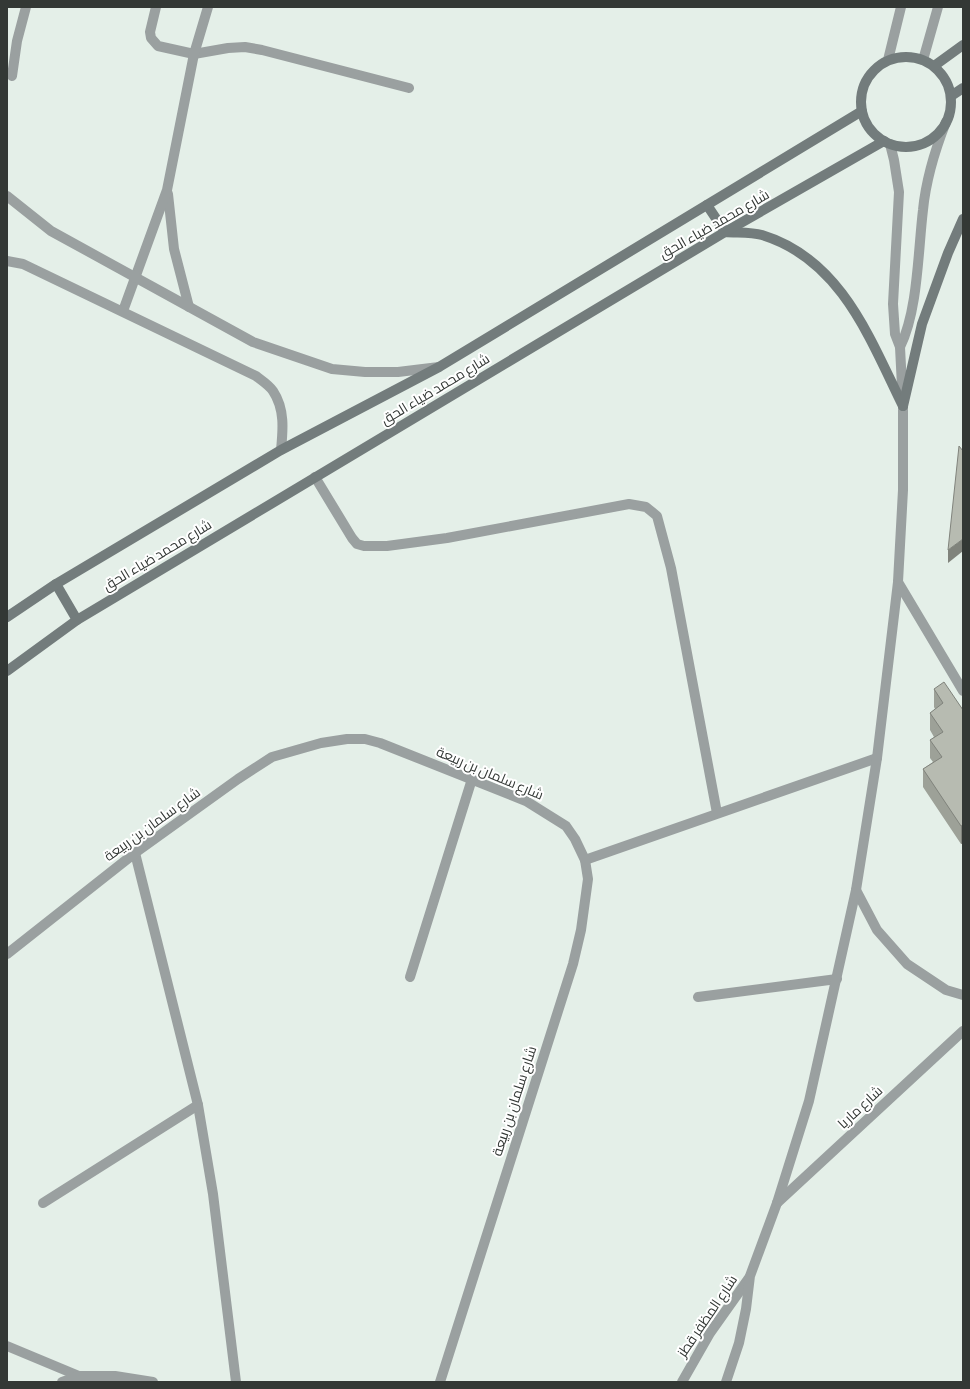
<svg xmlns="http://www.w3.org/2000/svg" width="970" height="1389" font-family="'Sofia Sans Condensed',Cairo,sans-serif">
	<rect width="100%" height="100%" fill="#e4efe8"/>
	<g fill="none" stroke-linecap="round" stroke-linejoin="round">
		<g stroke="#9aa0a0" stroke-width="10">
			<polyline points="156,7 150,32 151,38 158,46 194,54 228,48 245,47 262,50 409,88"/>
			<polyline points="12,76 17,41 26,7"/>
			<polyline points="698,997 837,979"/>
		</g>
		<g stroke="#9aa0a0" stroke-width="10">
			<polyline points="168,194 174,249 189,307"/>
			<polyline points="123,311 167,190 194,54 208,7"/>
			<polyline points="315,477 352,538 357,544 364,546 387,546 447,538 629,504 646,507 657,516 671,568 717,813"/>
			<polyline points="898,582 963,691"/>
			<polyline points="135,853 198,1105 213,1194 236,1382"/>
			<polyline points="585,860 877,758"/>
			<polyline points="856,890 877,930 907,964 946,990 963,995"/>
			<polyline points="7,954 135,853 238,779 272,757 321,743 347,739 365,739 380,743 526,801 566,826 575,839 585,860 588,879 581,930 573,964 440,1382"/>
			<polyline points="410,977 472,779"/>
			<polyline points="43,1203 198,1105"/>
			<polyline points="777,1203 963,1031"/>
			<polyline points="7,1346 79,1376"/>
			<polyline points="62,1382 79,1376 115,1376 153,1382"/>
		</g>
		<g stroke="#9aa0a0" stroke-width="10">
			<polyline points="888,60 901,7"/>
			<polyline points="923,60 938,7"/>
			<polyline points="7,196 51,231 253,342 332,369 365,372 398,372 439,367"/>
			<path d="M7,261L23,264L256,376C261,380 269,385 273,391C285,409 283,430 281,450"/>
			<path d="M900,347C918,311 918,251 923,210C926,179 935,150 946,122"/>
			<polyline points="682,1382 710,1333 749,1278"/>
			<polyline points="726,1382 739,1343 746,1309 750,1276 777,1203 809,1101 856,890 877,758 898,582 903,490 903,406 900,347 895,334 893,304 899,192 894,160 890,144"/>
		</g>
		<g stroke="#737c7c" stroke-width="10">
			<circle cx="906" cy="102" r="45"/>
			<polyline points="934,66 963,45"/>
			<polyline points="951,96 963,88"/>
			<path d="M707,205L725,232C737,233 751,232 762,235C841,259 870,339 903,406"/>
			<polyline points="903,406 922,324 948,253 963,219"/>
			<polyline points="56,584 77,620"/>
			<polyline points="7,617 56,584 281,450 439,367 862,111"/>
			<polyline points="7,671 77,620 725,232 884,141"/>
		</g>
	</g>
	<polygon fill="#9da198" points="934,689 963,710 963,843 961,844 923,787 923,769 933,762 930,758 930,740 934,737 930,730 930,713 935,709 934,707"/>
	<g fill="#80837c">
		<polygon points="963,539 963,551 948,563 948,550"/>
		<polygon points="963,825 963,843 961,844 961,826"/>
	</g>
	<g fill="#b7bbb1" stroke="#80837c">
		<polygon points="959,446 963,451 963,539 948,550"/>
		<polygon points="944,682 963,710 963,825 961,826 923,769 942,757 930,740 943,732 930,713 943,703 934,689"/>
	</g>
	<g text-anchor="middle" stroke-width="4" stroke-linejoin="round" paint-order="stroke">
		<g font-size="14" fill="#333835" stroke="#fff">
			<text transform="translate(714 224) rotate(-30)" y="5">شارع محمد ضياء الحق</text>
			<text transform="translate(435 389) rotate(-31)" y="5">شارع محمد ضياء الحق</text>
			<text transform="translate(157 555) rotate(-31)" y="5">شارع محمد ضياء الحق</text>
			<text transform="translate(490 773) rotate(23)" y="5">شارع سلمان بن ربيعة</text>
			<text transform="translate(152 824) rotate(-36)" y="5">شارع سلمان بن ربيعة</text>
			<text transform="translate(514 1101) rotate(-72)" y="5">شارع سلمان بن ربيعة</text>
			<text transform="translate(860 1107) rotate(-43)" y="5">شارع ماريا</text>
			<text transform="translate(707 1316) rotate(-56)" y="5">شارع المظفر قطز</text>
		</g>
	</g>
	<rect width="970" height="1389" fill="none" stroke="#333835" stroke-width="16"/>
</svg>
